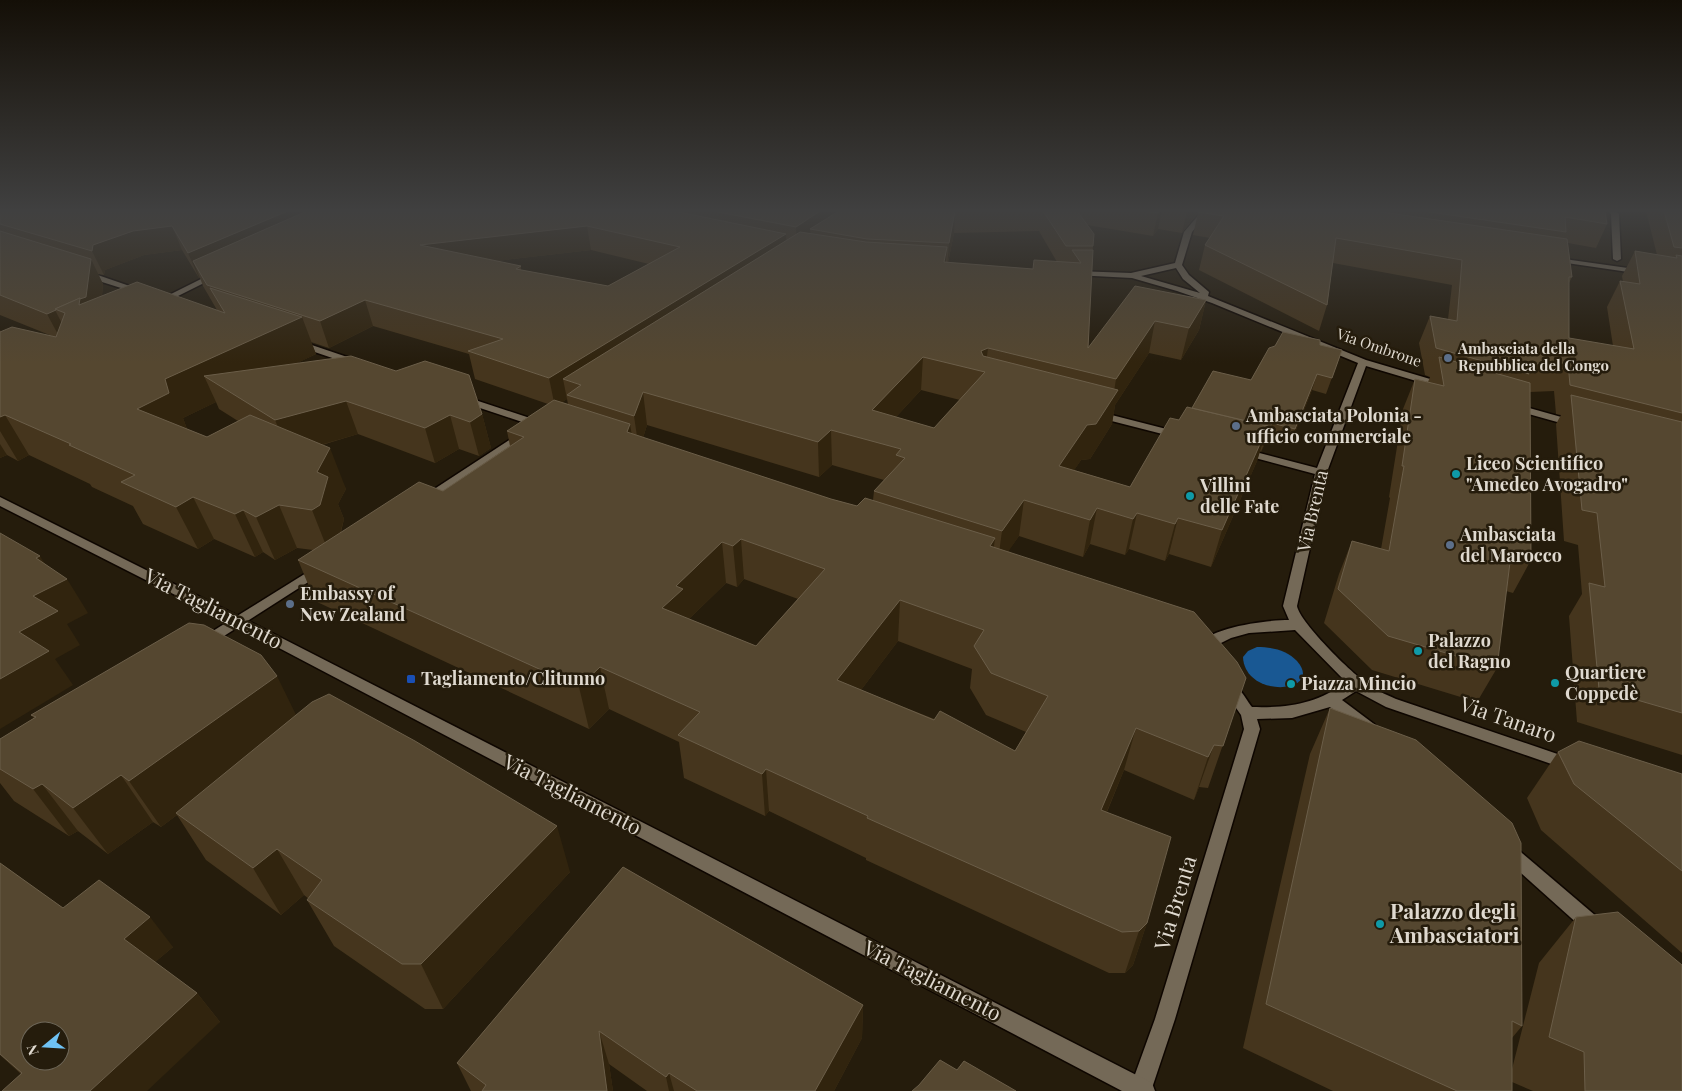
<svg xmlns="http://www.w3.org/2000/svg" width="1682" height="1091" font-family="'Playfair Display',serif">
	<rect width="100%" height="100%" fill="#251c0c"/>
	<path fill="#195893" d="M1257,647C1272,647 1287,650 1297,661C1325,693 1245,700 1243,657L1248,651Z"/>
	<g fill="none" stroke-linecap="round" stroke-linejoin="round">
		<defs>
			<g id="street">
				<path d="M1202,211H1209L1192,232L1182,265L1189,275L1209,292L1208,296L1366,360L1447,384L1448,386L1443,389L1366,366L1327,472L1297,606C1300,623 1356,678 1372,687C1379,692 1388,695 1396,699L1575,760L1577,764L1575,768L1569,770L1563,768L1386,707L1356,691L1342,700L1374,724L1377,728L1374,732L1369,734L1364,732L1330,707L1292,718L1257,719L1260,729L1175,1019L1151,1091H1129L1155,1019L1244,729L1241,715L1222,688L1224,684C1237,680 1245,698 1252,707C1288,708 1317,704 1346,682L1295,630L1249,633L1231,638L1203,652L1198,650L1196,647C1208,627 1267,620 1289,620L1283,606L1315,474L1240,454L1239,452L1244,449L1317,468L1358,363L1212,303L1177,291L1132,278L1075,275L1071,273L1075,271L1131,273L1175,263L1184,232ZM1176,268L1183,279L1200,293L1141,276Z"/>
				<polygon points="1609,211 1616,211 1619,214 1621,259 1617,261 1613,259 1611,214"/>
				<polygon points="1550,257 1642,270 1646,272 1642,274 1553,261 1549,259"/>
				<polygon points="83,272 89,272 147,292 140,294 83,276"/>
				<polygon points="213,273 220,275 162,304 155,302"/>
				<polygon points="297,340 359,361 361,363 359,365 353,365 294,345 294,341"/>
				<polygon points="463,396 545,423 546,425 541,428 537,427 459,401 459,397"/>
				<polygon points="1515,404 1579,422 1580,424 1575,427 1511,409 1510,407"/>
				<polygon points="1096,411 1182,433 1183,435 1178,438 1092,416 1091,414"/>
				<polygon points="523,431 528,434 527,436 429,501 421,501 419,499"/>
				<polygon points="319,565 325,569 324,572 210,645 200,645 198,642 200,639"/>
				<polygon points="1509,845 1515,847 1603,922 1605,928 1603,934 1596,937 1589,934 1503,857 1500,852 1503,847"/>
			</g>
			<polygon id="secondary" points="0,497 270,632 1152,1083 1155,1091 1122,1091 260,638 0,506"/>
		</defs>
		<use href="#street" stroke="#0e0600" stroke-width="3"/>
		<use href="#secondary" stroke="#0e0600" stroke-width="3"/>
		<use href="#street" fill="#746957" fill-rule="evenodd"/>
		<use href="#secondary" fill="#746957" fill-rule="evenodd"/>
	</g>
	<g fill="#45351d" fill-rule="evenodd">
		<path d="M0,211H1605L1607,224L1596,248L1568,243L1572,277L1569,283V338L1613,346L1607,307L1620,281L1623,282L1622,276L1635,251L1657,255L1646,211H1682V755L1577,722L1569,616L1582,594L1578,545L1564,541L1556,424L1561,415L1556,414L1554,391L1530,392L1531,560L1513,593L1506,591L1497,668L1477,702L1372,670L1324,623L1339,574L1352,541L1381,549L1390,498L1389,497L1403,409L1415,379L1428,382L1430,377L1425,375L1419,343L1430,316L1448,319L1452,285L1333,263L1327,305L1319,331L1199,270L1205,245L1210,238L1193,235L1198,213L1182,233L1158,229L1153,236L1087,225L1093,246L1088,348L1206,300L1199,330L1181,360L1149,353L1115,405L1112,424L1090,459L1081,460L1074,470L1130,487L1179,420L1192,408L1251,380L1320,345L1342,350L1326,394L1312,390L1290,445L1267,439L1261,452L1260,451L1257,461L1211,567L1169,554L1165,561L1129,549L1125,555L1090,544L1083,557L1019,536L1008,551L1246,678L1208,788L1199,787L1194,800L1124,770L1107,812L1147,923L1133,965L1125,973H1109L866,860V858L769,811L765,816L684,778L679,742L609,709L589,729L315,601L298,560L313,550L297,548L275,560L263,552L255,557L214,539L198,549L143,524L133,506L92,487L90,484L29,455L18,461L7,455L0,458V330L1,332L52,336L0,315ZM1039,231L1057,262L1033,269L948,263L954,233ZM182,250L199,278H200L203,286L217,310L102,296L103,284L98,274L104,275L105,270L144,255ZM591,250L649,264L608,286L521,270V266L496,261ZM373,326L469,354L475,379L548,404L507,431L510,446L443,491L341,532L344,519L338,504L346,489L322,445L358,434L435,463L459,449L479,456L491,448L482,414L297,363L316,354L311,342L329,348ZM921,390L960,400L934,428L896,417ZM567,399L568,404L562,402ZM216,402L219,409L238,421L207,437L187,429L183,418ZM647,425L819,477L832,465L884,480L874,491L873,500L857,506L831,499L643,438ZM744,579L798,599L756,646L689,619L726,583L737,587ZM898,641L972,669L970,688L986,715L1026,732L1015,751L861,690Z"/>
		<polygon points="1330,708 1522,1026 1512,1038 1512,1069 1539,963 1576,917 1682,1091 1533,1091 1512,1082 1512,1091 1333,1091 1243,1048 1310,754"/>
		<polygon points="31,715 296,715 570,872 443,1009 425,1009 334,946 307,900 309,899 304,895 281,915 206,860 177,815 161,827 153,822 108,854 78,831 69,836 14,801 0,783 0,739 34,718"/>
		<polygon points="1558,752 1682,774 1682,953 1541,830 1527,798"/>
		<polygon points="0,863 63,908 173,947 155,962 197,993 220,1022 21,1074 0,1055"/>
		<polygon points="623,867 863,1005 862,1038 834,1091 647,1091 609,1064 613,1091 471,1091 457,1063"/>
	</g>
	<g fill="#31240e">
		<polygon points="288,211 347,211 193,261 200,278 199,278 188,253"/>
		<polygon points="820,211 851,211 810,229 811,241 797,251 796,227"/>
		<polygon points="955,211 954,233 947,267 949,243"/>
		<polygon points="1160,211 1162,211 1158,229 1153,236 1158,213"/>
		<polygon points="1187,211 1200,211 1198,212 1182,233"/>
		<polygon points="172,226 182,250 144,255 105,270 104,275 92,251 93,245 133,231"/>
		<polygon points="587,226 591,250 427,269 420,245"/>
		<polygon points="786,234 787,258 581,385 563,379 567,399 555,407 549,378"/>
		<polygon points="947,247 945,275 944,262"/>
		<polygon points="91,259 103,284 99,323 65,313"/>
		<polygon points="365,300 373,326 329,348 320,321"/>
		<polygon points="1206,300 1199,330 1181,360 1189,328"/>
		<polygon points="55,310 69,337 61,340 47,314"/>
		<polygon points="302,317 316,354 233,394 204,376 216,402 183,418 188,432 137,409 165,379"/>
		<polygon points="1155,321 1149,353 1115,405 1112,424 1090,459 1081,460 1053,502 1059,466 1087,425 1113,398 1116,379"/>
		<polygon points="988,348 984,380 985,372 981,351"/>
		<polygon points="923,357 921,390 873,442 872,410"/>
		<polygon points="1317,374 1312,390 1290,445 1295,429"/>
		<polygon points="643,392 647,425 639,450 634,416"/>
		<polygon points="346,401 358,434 289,454 275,420"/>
		<polygon points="482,414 491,448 479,456 470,422"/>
		<polygon points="5,415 29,455 18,461 0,431 0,417"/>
		<polygon points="450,415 459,449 435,463 425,428"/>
		<polygon points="1272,423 1267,439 1261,452 1267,435"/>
		<polygon points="630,424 636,461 627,432"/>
		<polygon points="1268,426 1257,461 1211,567 1222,530"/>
		<polygon points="831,430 832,465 819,477 818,442"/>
		<polygon points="0,444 7,455 0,458"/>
		<polygon points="330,448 346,489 338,504 344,519 336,548 329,553 312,510 317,472"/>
		<polygon points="193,497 214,539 198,549 176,507"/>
		<polygon points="1024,500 1019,536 997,568 1002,531"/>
		<polygon points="279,505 297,548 275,560 256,517"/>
		<polygon points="1097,508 1090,544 1083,557 1090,520"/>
		<polygon points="243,510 263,552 255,557 235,514"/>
		<polygon points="1137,513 1129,549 1125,555 1133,519"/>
		<polygon points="1178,518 1169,554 1165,561 1175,524"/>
		<polygon points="995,538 990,579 990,546"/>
		<polygon points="741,539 744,579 737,587 733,546"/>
		<polygon points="722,542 726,583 687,621 662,608 676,586"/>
		<polygon points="40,556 57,584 67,579 88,613 67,624 80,645 55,659 73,685 0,729 0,679 33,596 36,558"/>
		<polygon points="900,600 898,641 837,722 837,680"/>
		<polygon points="600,667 609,709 589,729 579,687"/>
		<polygon points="277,676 300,723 176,813 177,815 161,827 129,781"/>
		<polygon points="1136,728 1124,770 1090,852 1101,810"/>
		<polygon points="1214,745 1199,787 1194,800 1208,757"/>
		<polygon points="766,769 769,811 765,816 762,774"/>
		<polygon points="121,775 153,822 108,854 73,808"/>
		<polygon points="42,784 78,831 69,836 33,789"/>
		<polygon points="557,826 570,872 443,1009 421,964"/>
		<polygon points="277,849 304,895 281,915 253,868"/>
		<polygon points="150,917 173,947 148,968 124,939"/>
		<polygon points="1147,923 1133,965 1125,973 1139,931"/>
		<polygon points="197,993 220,1022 147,1091 90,1091"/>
		<polygon points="863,1005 862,1038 834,1091 815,1091"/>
		<polygon points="599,1031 609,1064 613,1091 607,1091"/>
		<polygon points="669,1073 674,1091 669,1091 666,1077"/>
	</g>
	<g fill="#554730" stroke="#6b5e49" fill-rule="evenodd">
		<polygon points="0,211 288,211 188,253 172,226 133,231 93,245 92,251 0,224"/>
		<path d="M307,211H674L786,234L549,378L468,351L503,339L365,300L320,321L207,285L193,261ZM587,226L680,247L608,286L516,269L521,266L420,245Z"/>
		<polygon points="713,211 820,211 796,227"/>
		<polygon points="839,211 955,211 949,243 867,239 810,229"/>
		<polygon points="1043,211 1077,211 1094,234 1093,246 1066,246"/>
		<polygon points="1142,211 1160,211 1158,213"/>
		<polygon points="1199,211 1375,211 1567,239 1572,277 1569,277 1569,338 1634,349 1620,281 1640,284 1635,251 1677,258 1676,255 1682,256 1682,413 1570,385 1568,363 1529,364 1529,374 1436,348 1430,316 1457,321 1462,260 1336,238 1327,305 1205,245 1224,216 1198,212"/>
		<polygon points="1423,211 1605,211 1607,224 1565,217 1566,232"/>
		<polygon points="1664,211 1682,211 1682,248 1674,247"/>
		<polygon points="0,231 91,259 86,297 80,299 80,298 55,309 56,310 47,314 0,295"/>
		<path d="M800,232L866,242L947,247L944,262L1033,269L1034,260L1081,263L1072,250H1093L1088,348L1135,286L1206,300L1189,328L1155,321L1116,379L988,348L981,351L983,356L1118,390L1096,424L1087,425L1059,466L1130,487L1170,418L1179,420L1187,407L1268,426L1222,530L1178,518L1175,524L1137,513L1133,519L1097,508L1090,520L1024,500L1002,531L874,491L905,458L896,455L901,449L831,430L818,442L643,392L634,416L567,395L581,385L563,379ZM923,357L985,372L934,428L872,410Z"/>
		<polygon points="137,282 225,313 210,288 302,317 165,379 169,393 137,409 207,437 250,415 330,448 317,472 328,477 320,505 312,510 279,505 256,517 243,510 235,514 193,497 176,507 121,482 135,475 69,445 71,444 5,415 0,417 0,332 12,327 56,337 65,313 55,309 80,298 79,305"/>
		<polygon points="1283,332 1320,340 1320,345 1342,350 1332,378 1317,374 1295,429 1272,423 1267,435 1265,435 1268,426 1192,408 1213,371 1251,380 1269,348 1275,346"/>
		<polygon points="351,356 396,371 425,361 469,375 482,414 470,422 450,415 425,428 346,401 275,420 204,376"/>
		<polygon points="1439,357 1530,383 1531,560 1511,554 1497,668 1388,636 1338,589 1352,541 1389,551 1404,466 1402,466 1415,379 1444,386"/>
		<polygon points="1571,395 1682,422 1682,713 1599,689 1589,583 1605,587 1597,513 1582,510"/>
		<path d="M554,400L630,424L627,432L831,499L857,506L865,498L995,538L990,546L1194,612L1237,662L1246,678L1223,746L1214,745L1208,757L1136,728L1101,810L1171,837L1147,923L1139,931L1122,932L867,818L868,816L766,769L762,774L678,735L700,712L600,667L579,687L298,560L419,482L443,491L524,437L507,431ZM741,539L825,569L756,646L662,608L683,589L676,586L722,542L733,546ZM900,600L984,630L974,646L991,673L1048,696L1015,751L940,711L934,720L837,680Z"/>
		<polygon points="0,533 40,556 36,558 67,579 33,596 58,611 19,632 49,651 0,679"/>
		<polygon points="189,623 204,625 261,655 277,676 129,781 121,775 73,808 42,784 33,789 0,769 0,739 36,717 31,715"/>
		<polygon points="329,694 415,741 557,826 421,964 402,964 307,900 322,880 277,849 253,868 176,813 312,702"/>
		<polygon points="1330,708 1416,740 1512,823 1521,843 1522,1026 1512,1021 1512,1091 1457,1091 1266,1004"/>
		<polygon points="1579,741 1682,774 1682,871 1574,784 1558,752"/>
		<path d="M0,863L63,908L99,880L150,917L124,939L197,993L90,1091H2L22,1073L0,1054ZM30,1031H60V1061H30Z"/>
		<polygon points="623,867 863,1005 815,1091 697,1091 669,1073 666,1077 599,1031 607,1091 482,1091 486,1085 457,1063"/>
		<polygon points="1618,912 1682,965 1682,1091 1585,1091 1584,1052 1549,1037 1576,917"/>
		<polygon points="940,1060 957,1070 964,1061 1016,1091 912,1091 919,1085"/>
	</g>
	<linearGradient id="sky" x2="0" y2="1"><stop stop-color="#140f07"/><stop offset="0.58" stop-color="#404040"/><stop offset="1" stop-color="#404040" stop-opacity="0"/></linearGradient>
	<rect width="1682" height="363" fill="url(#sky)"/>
	<g fill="#5c6f8a" stroke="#251c0c" stroke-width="2">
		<circle cx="1448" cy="358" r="5"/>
		<circle cx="1236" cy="426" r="5"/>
		<circle cx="1450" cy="545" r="5"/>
		<circle cx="290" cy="604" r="5"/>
	</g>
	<g fill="#0f9aa8" stroke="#251c0c" stroke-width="2">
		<circle cx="1456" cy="474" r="5"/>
		<circle cx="1190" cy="496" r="5"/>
		<circle cx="1418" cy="651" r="5"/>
		<circle cx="1555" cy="683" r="5"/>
		<circle cx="1291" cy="684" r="5"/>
		<circle cx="1380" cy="924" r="5"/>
	</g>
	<rect fill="#1a4fb4" stroke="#251c0c" stroke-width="2" x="406" y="674" width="10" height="10" rx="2.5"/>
	<g text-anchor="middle" stroke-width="5" stroke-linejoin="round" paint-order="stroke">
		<g font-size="15" fill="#dfd9cf" stroke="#251c0c">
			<text transform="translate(1379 348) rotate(19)" y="5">Via Ombrone</text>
		</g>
		<g font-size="15" font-weight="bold" fill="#dfd9cf" stroke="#251c0c" text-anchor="start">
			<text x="1458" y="354">Ambasciata della<tspan x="1458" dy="17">Repubblica del Congo</tspan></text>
		</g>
		<g font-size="18" font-weight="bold" fill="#dfd9cf" stroke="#251c0c" text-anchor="start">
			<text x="1246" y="422">Ambasciata Polonia -<tspan x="1246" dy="21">ufficio commerciale</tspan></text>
			<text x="1466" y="470">Liceo Scientifico<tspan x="1466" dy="21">"Amedeo Avogadro"</tspan></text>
			<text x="1200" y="492">Villini<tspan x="1200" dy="21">delle Fate</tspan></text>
			<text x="1460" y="541">Ambasciata<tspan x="1460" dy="21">del Marocco</tspan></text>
			<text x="300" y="600">Embassy of<tspan x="300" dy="21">New Zealand</tspan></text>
			<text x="1428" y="647">Palazzo<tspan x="1428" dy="21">del Ragno</tspan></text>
			<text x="1565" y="679">Quartiere<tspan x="1565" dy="21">Coppedè</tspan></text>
			<text x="421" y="685">Tagliamento/Clitunno</text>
			<text x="1301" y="690">Piazza Mincio</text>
		</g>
		<g font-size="18" fill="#dfd9cf" stroke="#251c0c">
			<text transform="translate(1313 511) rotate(-77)" y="6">Via Brenta</text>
		</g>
		<g font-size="21" fill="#dfd9cf" stroke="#251c0c">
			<text transform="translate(213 609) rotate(27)" y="7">Via Tagliamento</text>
			<text transform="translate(1508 720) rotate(19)" y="7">Via Tanaro</text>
			<text transform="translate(572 795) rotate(27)" y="7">Via Tagliamento</text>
			<text transform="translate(1176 903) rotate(-73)" y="7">Via Brenta</text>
			<text transform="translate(932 981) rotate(27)" y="7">Via Tagliamento</text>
		</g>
		<g font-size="21" font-weight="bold" fill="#dfd9cf" stroke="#251c0c" text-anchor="start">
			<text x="1390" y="919">Palazzo degli<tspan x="1390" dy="24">Ambasciatori</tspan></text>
		</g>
	</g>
	<g transform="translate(45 1046) rotate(252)"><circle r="24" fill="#251c0c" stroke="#6f685a"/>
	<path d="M0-4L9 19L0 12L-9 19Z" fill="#6fc2f4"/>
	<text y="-8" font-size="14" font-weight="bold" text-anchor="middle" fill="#dfd9cf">N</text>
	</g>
</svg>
